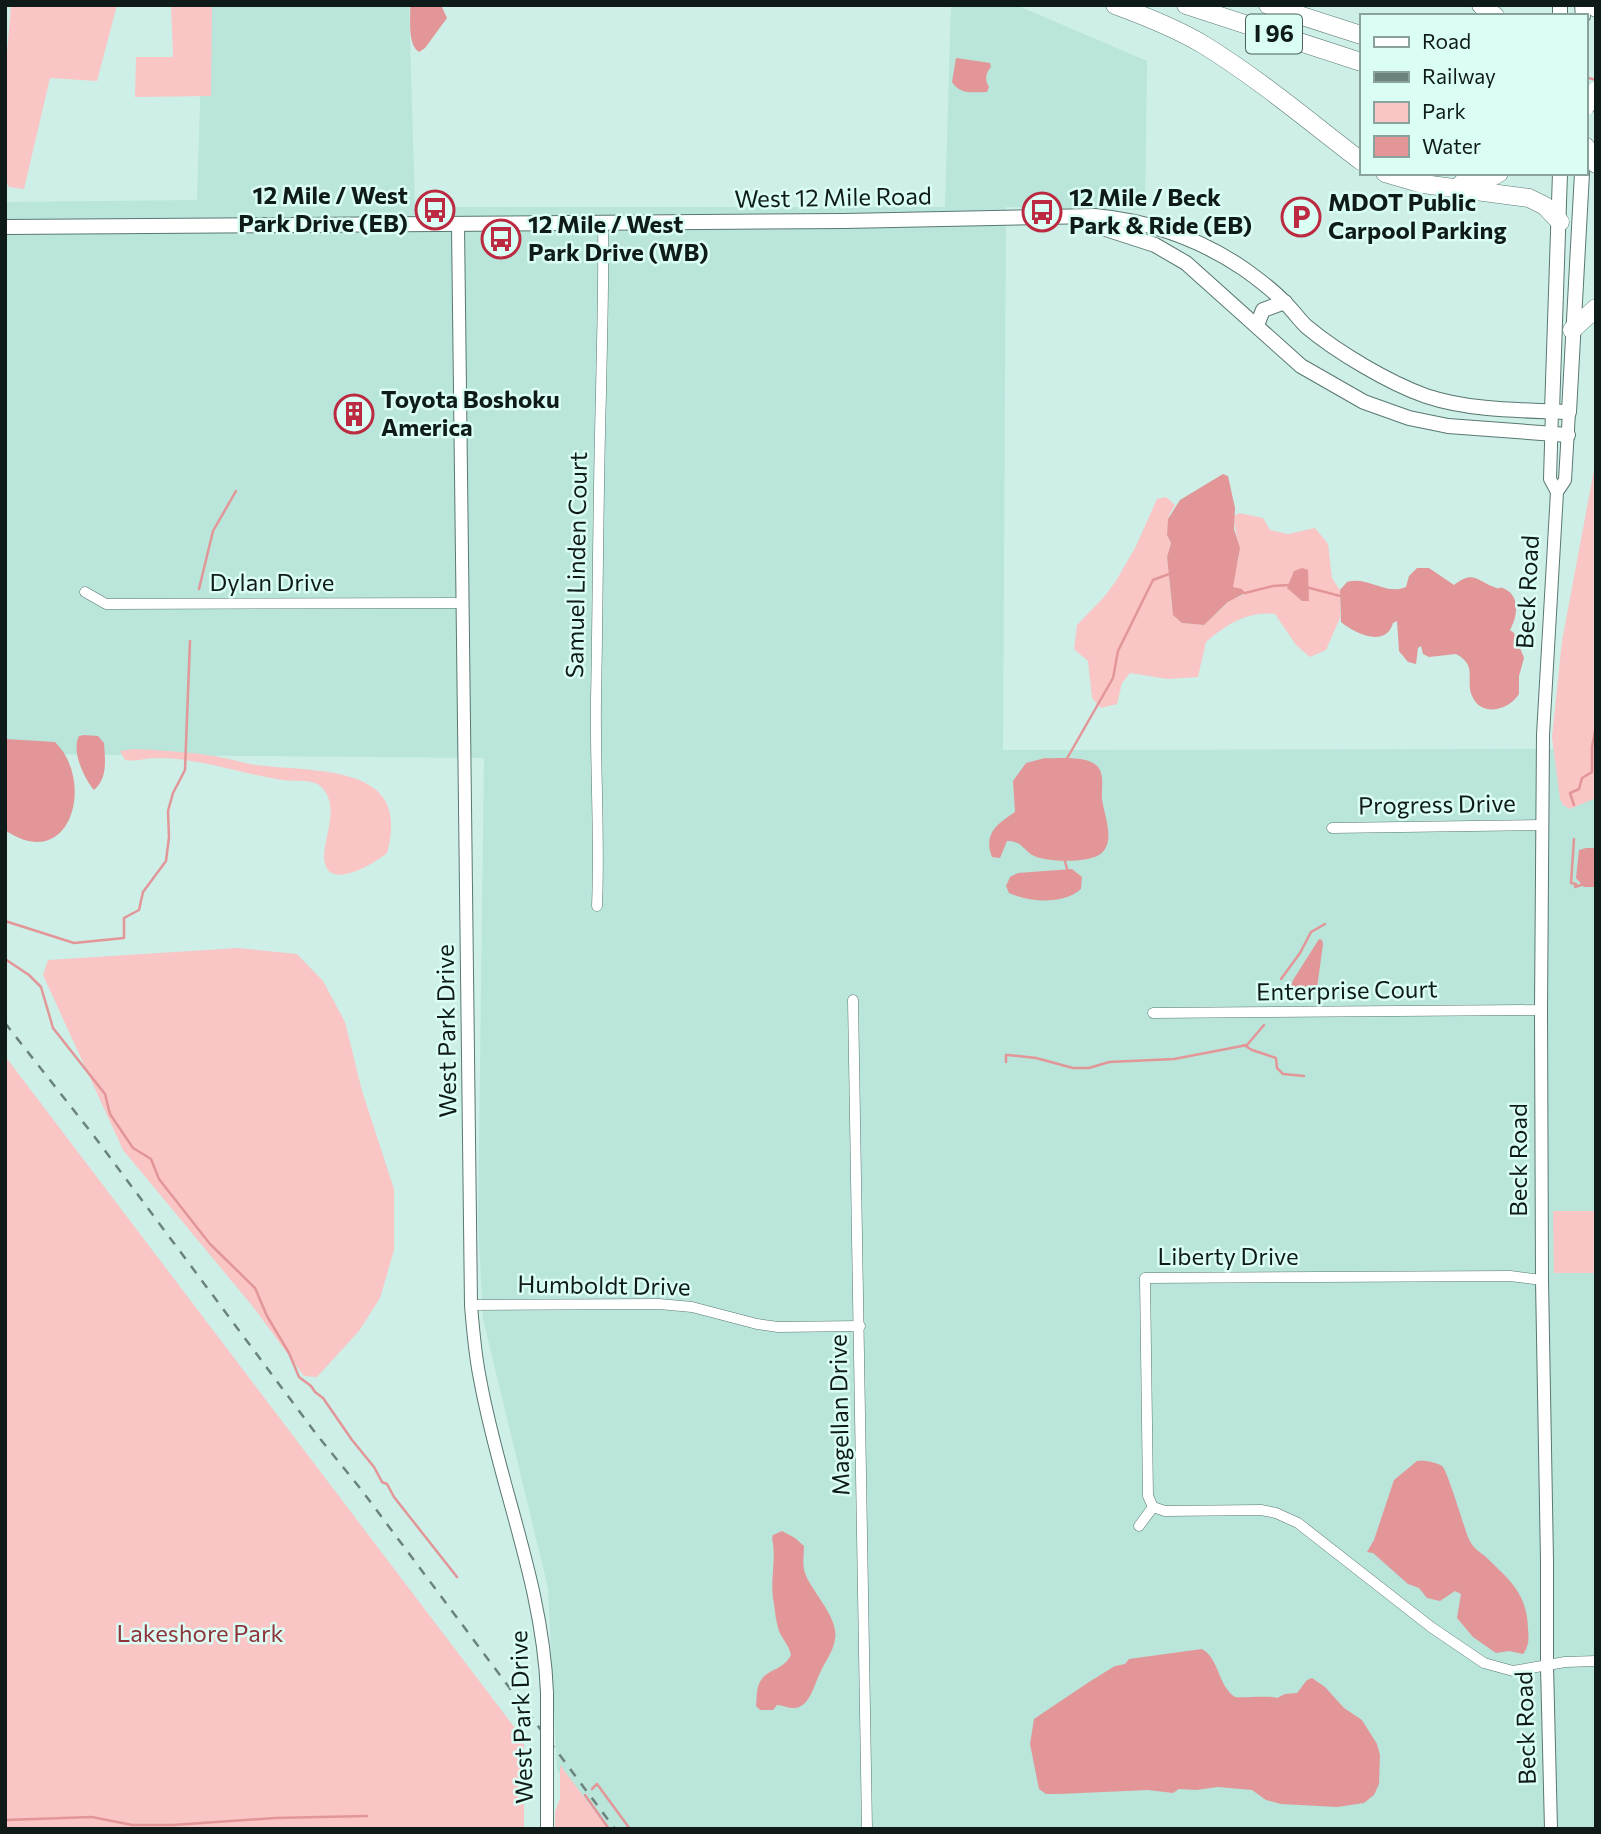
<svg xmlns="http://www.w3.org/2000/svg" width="1601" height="1834" font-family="Commissioner,sans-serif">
	<rect width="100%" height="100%" fill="#cdefe7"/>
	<polygon fill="#bae5db" points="203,5 409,5 415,207 945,207 951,5 1016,5 1147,61 1145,210 1006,207 1003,750 1596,749 1596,1829 601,1829 557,1770 548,1588 483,1319 478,1223 484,758 5,754 5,202 197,200"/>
	<g fill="#fac5c5">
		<polygon points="11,5 117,5 97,81 50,78 24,189 9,187 5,179 5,77"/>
		<polygon points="171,5 212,5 211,96 135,97 136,57 173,57"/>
		<polygon points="1596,459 1596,798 1570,809 1563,805 1560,799 1552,737 1562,641"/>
		<path d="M1166,497L1175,505L1169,515L1167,535L1171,543L1167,557L1172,609L1182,623L1204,625L1231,600L1243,595L1241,589L1233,587C1232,575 1239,564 1239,552C1239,541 1234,528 1234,516L1239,513L1263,518L1270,530L1288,534L1315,528L1328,544L1332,578L1340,590V618L1326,650L1310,657L1296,645L1275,614C1248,611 1227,624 1206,642L1198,677L1168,679L1130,673L1122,683L1117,704L1101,708L1092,698L1088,661L1074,649L1077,625L1104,597L1116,581L1136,546L1157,499Z"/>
		<path d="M134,749C161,750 188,752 214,756C228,758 242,763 256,765C291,770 347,767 375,789C395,805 393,831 387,853C374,864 324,894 324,856C325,834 341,803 319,785C311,779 292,782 282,780C242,774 197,757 156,758C145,758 136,762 125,760L120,751Z"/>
		<polygon points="238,948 297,954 323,981 345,1022 362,1091 394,1189 394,1250 380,1298 359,1331 317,1377 304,1376 254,1308 123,1150 43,975 48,960"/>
		<polygon points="5,1056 524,1740 524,1829 5,1829"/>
		<polygon points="1553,1211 1596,1211 1596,1273 1554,1273"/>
		<polygon points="560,1765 608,1829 555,1829 555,1812 560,1799"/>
	</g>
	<g fill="#e29697">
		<path d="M410,5H441L447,18L425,48L419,52C407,44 411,19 410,5Z"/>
		<path d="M956,58L990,63L991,67C985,74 985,80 989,87L987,92C973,92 960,95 952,82Z"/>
		<polygon points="1223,474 1228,476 1235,508 1234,529 1240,548 1233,587 1242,589 1245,593 1228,602 1204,625 1182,623 1173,615 1167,557 1171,543 1167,535 1168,519 1180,500"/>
		<polygon points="1302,568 1308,570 1309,601 1302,601 1287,588 1294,571"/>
		<path d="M1417,568H1429L1454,585C1473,570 1476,580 1494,587C1504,591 1495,585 1505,589C1521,597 1517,618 1510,630L1514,633L1524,658L1519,676V694C1509,710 1483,717 1473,698C1464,681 1479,666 1456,654L1429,657L1423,654L1421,646L1418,648L1416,664L1408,662L1399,651L1397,621L1393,623C1386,648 1355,634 1341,622L1340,590L1347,582C1368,576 1386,596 1406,587L1409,576Z"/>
		<path d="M84,735L98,736L104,743C105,760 108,778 94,790C84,778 71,751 79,736Z"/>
		<path d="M5,739L55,742C96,782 70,875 5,830Z"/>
		<path d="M1045,758C1059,759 1088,755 1098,767C1105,776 1101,789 1102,799C1104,815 1117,844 1099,855C1086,863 1047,862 1034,856C1024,851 1021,840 1007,841L1000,858L992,857C983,834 997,824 1015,812L1013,781L1026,763Z"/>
		<polygon points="1586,848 1596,848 1596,887 1584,887 1576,878 1579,850"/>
		<path d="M1072,869L1082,877L1081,889C1063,905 1030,902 1009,893L1006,886L1010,877L1018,873Z"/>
		<polygon points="1319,939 1322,940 1323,944 1317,988 1310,991 1294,989 1291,986 1293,980"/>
		<path d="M1417,1461C1424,1460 1436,1462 1442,1466C1447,1469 1464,1527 1468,1537C1472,1547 1478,1551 1486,1557C1509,1580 1527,1592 1528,1629C1529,1638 1529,1647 1523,1654L1509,1651L1496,1653L1473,1637L1457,1618L1461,1594L1455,1591L1440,1601L1427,1598L1419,1588L1408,1584L1373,1553L1367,1552L1374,1540L1394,1480Z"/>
		<path d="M782,1531L795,1538L804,1546C804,1555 802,1564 805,1573C812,1593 839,1617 835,1639C833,1653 825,1661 820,1673C814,1685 809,1710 792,1708C786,1708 783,1705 777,1705L773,1710H760L756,1706C757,1698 756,1689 760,1682C766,1669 783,1671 791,1655C789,1645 783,1640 779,1631C776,1622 775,1612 774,1604C769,1582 777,1560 772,1538L773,1535Z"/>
		<path d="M1202,1649C1219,1658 1218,1686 1235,1697C1244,1698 1269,1695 1277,1698L1285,1694L1297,1693L1307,1680L1312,1678L1325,1687L1344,1708L1362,1720L1377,1744L1380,1755L1379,1784L1374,1795L1364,1803L1337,1807L1281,1804L1266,1800L1252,1790L1218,1787L1196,1790L1179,1789L1173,1793L1148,1790L1059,1794H1046L1039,1789L1030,1744L1034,1719L1089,1682L1115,1666L1125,1664L1129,1659Z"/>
	</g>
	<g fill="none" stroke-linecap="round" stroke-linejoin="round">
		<g stroke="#e29697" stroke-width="2.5">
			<polyline points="1585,77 1596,80"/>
			<polyline points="1306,587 1340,596"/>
			<polyline points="199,589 213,531 236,491"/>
			<polyline points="1245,593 1273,586 1289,585"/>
			<polyline points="1065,762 1113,678 1118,651 1153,580 1169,574"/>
			<polyline points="1574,805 1570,793 1579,789 1582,778 1592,772 1592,747 1596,726"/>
			<polyline points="1574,839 1571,883 1576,884 1575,887 1584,884"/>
			<polyline points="1064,858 1068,872"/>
			<polyline points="5,921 74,943 124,938 124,918 139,910 143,892 166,861 169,837 168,811 173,793 185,770 190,641"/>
			<polyline points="5,959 29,975 41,987 53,1028 105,1094 110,1114 133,1148 151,1159 159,1179 210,1244 255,1288 267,1316 289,1353 299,1377 311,1386 315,1392 323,1398 352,1440 374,1467 382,1482 387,1484 394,1497 457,1577"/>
			<polyline points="1281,979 1300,953 1311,932 1325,924"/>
			<polyline points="1244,1045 1252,1050 1276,1058 1277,1068 1283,1074 1304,1076"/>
			<polyline points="1006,1062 1006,1055 1008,1055 1036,1058 1073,1068 1089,1068 1109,1062 1174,1059 1247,1045 1264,1025"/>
			<polyline points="592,1789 597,1784 630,1829"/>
			<polyline points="585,1795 609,1829"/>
			<polyline points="5,1820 92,1817 132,1825 173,1825 275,1818 367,1816"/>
		</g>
		<defs>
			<g id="minor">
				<polyline points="85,592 106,604 463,603"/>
				<polyline points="1332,828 1542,825"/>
				<path d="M597,906C600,837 595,769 596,700C598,598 598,495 601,393C602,336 604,280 603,223"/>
				<polyline points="853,1000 867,1829"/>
				<polyline points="1153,1013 1541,1010"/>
				<polyline points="1542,1280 1510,1276 1145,1278 1148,1496 1153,1507 1165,1511 1261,1510 1276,1513 1298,1523 1431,1627 1484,1663 1513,1671 1565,1662 1596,1661"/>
				<polyline points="471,1305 659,1304 692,1307 757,1324 778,1327 860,1326"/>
				<polyline points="1139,1526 1153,1507"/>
			</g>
			<g id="tertiary">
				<path d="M458,225L471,1305C473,1330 475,1355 480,1379C499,1485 543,1584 547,1693"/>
				<polyline points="1552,411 1550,479 1557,492"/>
				<polyline points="547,1785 547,1829"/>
				<polyline points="1551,1829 1547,1666 1547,1561 1542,1280 1541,1010 1543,735 1557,492 1565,480 1569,412"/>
			</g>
			<g id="secondary">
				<polyline points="1560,5 1560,16"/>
				<polyline points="1582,5 1583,16"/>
				<polyline points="1081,221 1155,245 1186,263 1301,366 1364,402 1409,418 1448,426 1568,435"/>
				<path d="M5,227L844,221L1095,216C1148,221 1200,239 1244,269C1258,279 1273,290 1285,303C1293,310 1299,320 1307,327C1337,352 1389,383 1426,396C1471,411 1522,410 1569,412L1582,173"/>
				<polyline points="1257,325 1263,310 1285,302"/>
				<polyline points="1552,411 1560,173"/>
			</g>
			<g id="motorway">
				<path d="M1115,5C1145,16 1176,28 1204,45C1259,79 1310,122 1361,161"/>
				<polyline points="1186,5 1361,62"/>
				<polyline points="1268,5 1361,35"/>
				<polyline points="1481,5 1495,16"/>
				<polyline points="1593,5 1596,8"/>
				<polyline points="1585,146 1596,164"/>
				<polyline points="1385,173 1423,184 1529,198 1545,206 1560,222"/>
				<polyline points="1461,184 1486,180 1499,173"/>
				<polyline points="1572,330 1596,308"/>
			</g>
		</defs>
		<use href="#minor" stroke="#597871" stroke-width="11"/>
		<use href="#tertiary" stroke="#597871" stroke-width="14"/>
		<use href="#secondary" stroke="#597871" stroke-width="16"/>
		<use href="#motorway" stroke="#597871" stroke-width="19"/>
		<use href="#minor" stroke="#fff" stroke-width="10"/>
		<use href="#tertiary" stroke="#fff" stroke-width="12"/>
		<use href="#secondary" stroke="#fff" stroke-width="14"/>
		<use href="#motorway" stroke="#fff" stroke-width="18"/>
		<polyline stroke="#6b827d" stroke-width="2.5" stroke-dasharray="9 9" stroke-linecap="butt" points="5,1023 94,1136 317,1435 360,1488 615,1829"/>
		<defs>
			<polyline id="tertiary-bridge" points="547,1693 547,1785"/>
			<polyline id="motorway-bridge" points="1585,107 1596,91"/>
		</defs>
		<use href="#tertiary-bridge" stroke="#597871" stroke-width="14" stroke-linecap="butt"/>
		<use href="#motorway-bridge" stroke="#597871" stroke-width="19" stroke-linecap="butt"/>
		<use href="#tertiary-bridge" stroke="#fff" stroke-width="12"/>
		<use href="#motorway-bridge" stroke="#fff" stroke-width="18"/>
	</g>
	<defs>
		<symbol id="bus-ring" viewBox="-11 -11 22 22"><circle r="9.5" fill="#dafdf4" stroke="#bb2a40" stroke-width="1.5"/><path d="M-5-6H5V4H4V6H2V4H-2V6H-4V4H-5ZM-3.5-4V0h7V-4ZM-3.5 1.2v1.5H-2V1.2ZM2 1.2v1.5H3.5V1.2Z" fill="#bb2a40"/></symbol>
		<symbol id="parking-ring" viewBox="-11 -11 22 22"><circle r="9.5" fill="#dafdf4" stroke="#bb2a40" stroke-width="1.5"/><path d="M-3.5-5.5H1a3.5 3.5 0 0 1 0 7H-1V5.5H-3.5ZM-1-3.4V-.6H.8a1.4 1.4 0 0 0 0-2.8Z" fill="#bb2a40"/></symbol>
		<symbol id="building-ring" viewBox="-11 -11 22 22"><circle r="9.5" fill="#dafdf4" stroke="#bb2a40" stroke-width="1.5"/><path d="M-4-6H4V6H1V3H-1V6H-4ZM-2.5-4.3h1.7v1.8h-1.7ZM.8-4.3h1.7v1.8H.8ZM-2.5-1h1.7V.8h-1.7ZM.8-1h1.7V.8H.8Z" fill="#bb2a40"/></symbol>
	</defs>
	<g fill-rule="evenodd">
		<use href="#bus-ring" x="413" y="188" width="44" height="44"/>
		<use href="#bus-ring" x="1020" y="190" width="44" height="44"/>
		<use href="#parking-ring" x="1279" y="195" width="44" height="44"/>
		<use href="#bus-ring" x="479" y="217" width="44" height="44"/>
		<use href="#building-ring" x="332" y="392" width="44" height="44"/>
	</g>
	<g text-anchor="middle" stroke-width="5" stroke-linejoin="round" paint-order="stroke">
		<rect fill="#dafdf4" stroke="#4c5f5b" stroke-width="2" x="1246" y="14.5" width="56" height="39" rx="5"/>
		<g font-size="23" font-weight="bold" fill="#0f1b19">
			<text x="1274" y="42">I 96</text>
		</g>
		<g font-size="24" font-weight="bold" fill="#0f1b19" stroke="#dafdf4" text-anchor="start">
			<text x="408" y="204" text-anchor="end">12 Mile / West<tspan x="408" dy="28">Park Drive (EB)</tspan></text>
			<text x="1069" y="206">12 Mile / Beck<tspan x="1069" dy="28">Park &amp; Ride (EB)</tspan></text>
			<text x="1328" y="211">MDOT Public<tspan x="1328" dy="28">Carpool Parking</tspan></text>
			<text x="528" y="233">12 Mile / West<tspan x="528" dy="28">Park Drive (WB)</tspan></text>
			<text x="381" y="408">Toyota Boshoku<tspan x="381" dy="28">America</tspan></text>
		</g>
		<g font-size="24" fill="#0f1b19" stroke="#dafdf4">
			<text transform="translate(833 198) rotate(-1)" y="8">West 12 Mile Road</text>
			<text transform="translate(577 565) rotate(-89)" y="8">Samuel Linden Court</text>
			<text x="272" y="591">Dylan Drive</text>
			<text transform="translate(1528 592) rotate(-87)" y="8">Beck Road</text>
			<text transform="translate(1437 805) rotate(-1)" y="8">Progress Drive</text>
			<text transform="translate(1347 991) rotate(-1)" y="8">Enterprise Court</text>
			<text transform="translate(447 1031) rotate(-91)" y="8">West Park Drive</text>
			<text transform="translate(1519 1160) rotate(-90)" y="8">Beck Road</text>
			<text x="1228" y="1265">Liberty Drive</text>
			<text transform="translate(604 1286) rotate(1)" y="8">Humboldt Drive</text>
			<text transform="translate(840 1415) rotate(-91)" y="8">Magellan Drive</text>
			<text transform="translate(522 1717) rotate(-92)" y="8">West Park Drive</text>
			<text transform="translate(1526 1728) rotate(-92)" y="8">Beck Road</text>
		</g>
		<g font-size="24" fill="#8e343b" stroke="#dafdf4">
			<text x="200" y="1642">Lakeshore Park</text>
		</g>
	</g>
	<rect width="1601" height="1834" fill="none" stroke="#0f1b19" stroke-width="14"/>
	<rect x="1360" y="14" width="228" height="161" fill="#dafdf4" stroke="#89a39c" stroke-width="2"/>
	<rect x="1374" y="37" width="35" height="10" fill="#ffffff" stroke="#89a39c" stroke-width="2"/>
	<text x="1422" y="49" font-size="21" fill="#0f1b19">Road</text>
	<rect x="1374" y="72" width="35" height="10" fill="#6b827d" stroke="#89a39c" stroke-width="2"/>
	<text x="1422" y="84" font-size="21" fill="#0f1b19">Railway</text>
	<rect x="1374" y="102" width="35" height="21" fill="#fac5c5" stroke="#89a39c" stroke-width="2"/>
	<text x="1422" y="119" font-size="21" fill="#0f1b19">Park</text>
	<rect x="1374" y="136" width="35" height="21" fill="#e29697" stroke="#89a39c" stroke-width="2"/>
	<text x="1422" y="154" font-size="21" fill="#0f1b19">Water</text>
</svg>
